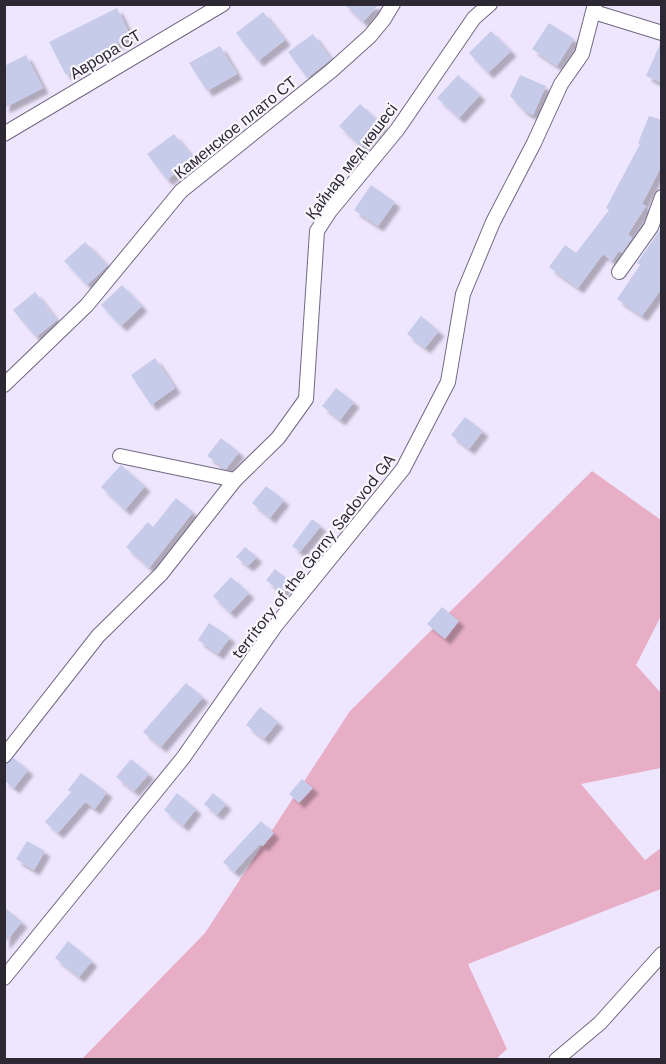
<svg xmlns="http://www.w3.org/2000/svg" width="666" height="1064" font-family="'DM Sans',sans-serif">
	<defs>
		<filter id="shadow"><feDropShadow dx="5.5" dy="5.5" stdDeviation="1.5" flood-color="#0004"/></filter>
	</defs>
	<rect width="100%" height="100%" fill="#eee6fe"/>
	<polygon fill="#e7aec6" points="592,471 661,520 661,616 636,665 661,693 661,768 581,784 645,860 661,848 661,889 468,964 507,1049 495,1060 81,1060 205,933 350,711"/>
	<g fill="#c5cbe9" filter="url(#shadow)">
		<polygon points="344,4 379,4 363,22"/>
		<polygon points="117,8 131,37 90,58 92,61 66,75 49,42"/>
		<polygon points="263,12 285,40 258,61 236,33"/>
		<polygon points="549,23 574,39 557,66 532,49"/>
		<polygon points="491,31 511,51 488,73 469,53"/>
		<polygon points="313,34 331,59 307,78 288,52"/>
		<polygon points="661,42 662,42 662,83 646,76"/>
		<polygon points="220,46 237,74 207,91 189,63"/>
		<polygon points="26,55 43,88 4,108 4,66"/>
		<polygon points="458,75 480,95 459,118 437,98"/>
		<polygon points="520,75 546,86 533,115 524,111 510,96"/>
		<polygon points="360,104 382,124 361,147 339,126"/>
		<polygon points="649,116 662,120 662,165 642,204 646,206 628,234 632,238 622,253 619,251 612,261 603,254 578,288 549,267 565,245 576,253 609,210 606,208 640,144 638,143"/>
		<polygon points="174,134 194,159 167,180 147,154"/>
		<polygon points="371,185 395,202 378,226 354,210"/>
		<polygon points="662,227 662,288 642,316 617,299 640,265 637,263"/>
		<polygon points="85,242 108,265 87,285 64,261"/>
		<polygon points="122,285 142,306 121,326 101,305"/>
		<polygon points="35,292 57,320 36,337 13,310"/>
		<polygon points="421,316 439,331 425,348 407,334"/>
		<polygon points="155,358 175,388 151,405 131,375"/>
		<polygon points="336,388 354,402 340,420 322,406"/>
		<polygon points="465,417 483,431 469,449 451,435"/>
		<polygon points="221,438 239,452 226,469 207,456"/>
		<polygon points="121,465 145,486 125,510 101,487"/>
		<polygon points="266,486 284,500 270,518 252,503"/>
		<polygon points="176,498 193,512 149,568 126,547 148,522 153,527"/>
		<polygon points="312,519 321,526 300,552 292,546"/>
		<polygon points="245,547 257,557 248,566 236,557"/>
		<polygon points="275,569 290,581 281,592 266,580"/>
		<polygon points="231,577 249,593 230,613 213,596"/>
		<polygon points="442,607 459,621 445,639 427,624"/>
		<polygon points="209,623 230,637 218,654 198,640"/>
		<polygon points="186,683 203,697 161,747 143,732"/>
		<polygon points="260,707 278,722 264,739 246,725"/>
		<polygon points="14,758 28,770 14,788 4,780 4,765"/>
		<polygon points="131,759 149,774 134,791 116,777"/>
		<polygon points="81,773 107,792 95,809 85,802 58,833 45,822 71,792 68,790"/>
		<polygon points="302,779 313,788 299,803 289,794"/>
		<polygon points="177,793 196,809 183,826 164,810"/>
		<polygon points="213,793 226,804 217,815 204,804"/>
		<polygon points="261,821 274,833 263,846 260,844 234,872 223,862"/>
		<polygon points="27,841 45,851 34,870 16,859"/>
		<polygon points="4,907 22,922 4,944"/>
		<polygon points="68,941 92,961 79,977 55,958"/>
	</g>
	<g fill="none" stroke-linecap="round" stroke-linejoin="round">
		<defs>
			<g id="street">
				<polyline points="594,12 662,33"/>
				<polyline points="4,134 223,4"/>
				<polyline points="619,272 651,227 662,197"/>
				<polyline points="4,385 87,305 181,191 331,71 370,36 384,19 393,4"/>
				<polyline points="120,456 235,480"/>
				<polyline points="4,756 98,636 161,574 235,480 278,438 306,399 317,231 330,211 397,130 474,18 490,4"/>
				<polyline points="4,978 183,758 276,625 403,469 448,382 463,294 493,222 534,143 561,84 582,54 595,4"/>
				<polyline points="556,1060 600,1023 662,954"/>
			</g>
		</defs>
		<use href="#street" stroke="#716881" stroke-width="16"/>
		<use href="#street" stroke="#fff" stroke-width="14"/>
	</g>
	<g text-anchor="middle" stroke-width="4.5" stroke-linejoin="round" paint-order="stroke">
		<g font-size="16" fill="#2d2934" stroke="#f9f7fd">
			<text transform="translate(105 54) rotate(-31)" y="6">Аврора СТ</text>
			<text transform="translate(235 127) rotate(-39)" y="6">Каменское плато СТ</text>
			<text transform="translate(351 161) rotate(-53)" y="6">Қайнар мед көшесі</text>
			<text transform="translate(313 556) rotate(-52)" y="6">territory of the Gorny Sadovod GA</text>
		</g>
	</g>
	<rect width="666" height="1064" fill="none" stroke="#2d2934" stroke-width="12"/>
</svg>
